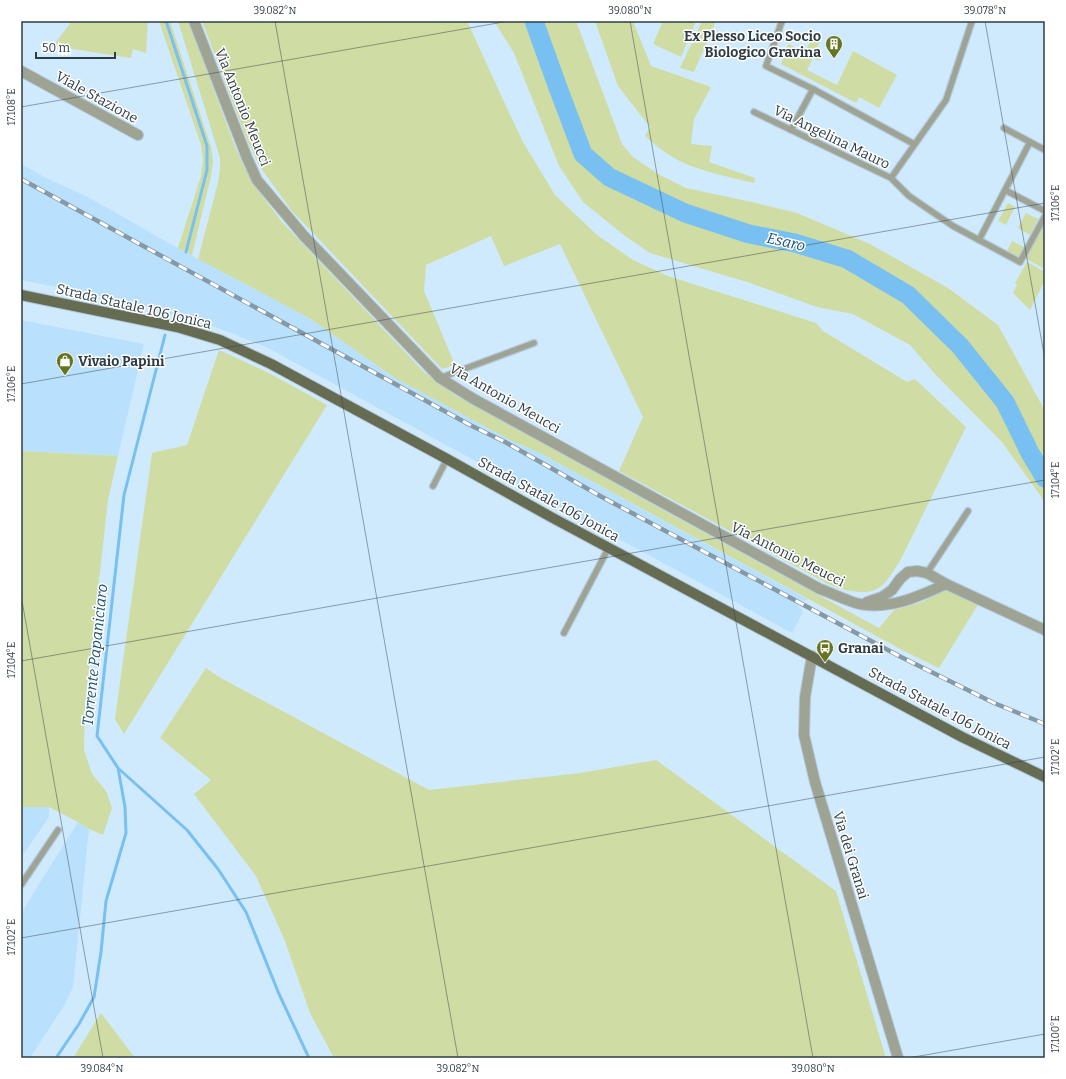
<svg xmlns="http://www.w3.org/2000/svg" width="1066" height="1079" font-family="Bitter,serif">
	<rect width="100%" height="100%" fill="#d0eafd"/>
	<g fill="#b9e1fe">
		<polygon points="21,164 48,179 88,197 167,242 309,318 395,378 512,441 538,452 809,600 795,601 803,612 792,633 266,347 203,322 180,317 130,302 21,280"/>
		<polygon points="21,320 144,344 118,456 21,451"/>
		<polygon points="21,807 49,807 49,817 21,858"/>
		<polygon points="78,822 89,829 73,987 65,1004 30,1058 21,1058 21,913"/>
	</g>
	<g fill="#cfdca3">
		<polygon points="72,21 148,21 146,53 133,49 131,58 53,46"/>
		<polygon points="159,21 170,21 211,147 213,162 211,176 192,255 178,248 201,176 203,160 201,145"/>
		<polygon points="178,21 188,21 236,149 245,168 258,190 282,222 424,372 455,395 674,516 879,628 894,610 922,602 946,589 979,603 939,668 904,651 538,452 512,441 395,378 309,318 198,259 218,183 220,169 220,158"/>
		<path d="M202,21H467L505,104L523,142L555,195L597,235L633,260L668,276L816,323L823,331L907,382L915,379L966,427L901,559C895,568 889,580 880,587C867,597 842,590 828,584L619,471L643,417L560,244L504,266L491,236L426,265L424,291L455,365L442,369L292,211L260,167L247,140Z"/>
		<polygon points="494,21 576,21 622,144 633,157 658,174 686,188 756,203 797,213 870,244 948,288 998,325 1045,411 1045,502 1002,442 936,375 910,345 853,314 817,307 747,282 650,253 625,236 583,202 559,166 514,53"/>
		<path d="M595,21H633L651,66L711,87L694,119L691,144L712,146L709,162L755,178L754,183C734,178 713,174 694,167C676,161 659,149 645,136L650,127L618,86Z"/>
		<polygon points="663,21 696,21 681,57 653,44"/>
		<polygon points="702,21 716,21 694,72 680,68"/>
		<polygon points="813,36 822,36 816,50 822,53 819,61 813,58 807,70 837,85 853,51 897,75 879,108 859,97 856,103 781,64 788,44 805,52"/>
		<polygon points="1008,203 1015,207 1006,225 998,221"/>
		<polygon points="1026,213 1038,219 1030,235 1018,228"/>
		<polygon points="1045,220 1045,269 1025,258"/>
		<polygon points="1012,241 1024,247 1019,257 1007,251"/>
		<polygon points="1027,262 1045,272 1045,280 1030,310 1013,293 1017,285 1015,283"/>
		<polygon points="219,350 269,373 327,405 124,734 115,719 152,453 187,445"/>
		<polygon points="21,451 118,456 108,500 85,705 84,750 92,774 106,791 112,808 103,835 89,829 78,822 49,807 21,807"/>
		<polygon points="206,668 219,677 429,790 580,773 656,760 836,891 886,1058 334,1058 310,1013 285,941 256,876 194,794 211,780 160,738"/>
		<polygon points="101,1013 135,1058 73,1058"/>
	</g>
	<g fill="none" stroke-linecap="round" stroke-linejoin="round">
		<g stroke="#79c0f2" stroke-width="3">
			<polyline points="166,21 207,146 207,170 186,252"/>
			<polyline points="119,769 187,830 218,869 246,912 279,994 309,1058"/>
			<polyline points="56,1058 79,1024 94,997 101,952 106,901 126,833 125,807 118,768 97,736 124,495 165,335"/>
		</g>
		<polyline stroke="#79c0f2" stroke-width="19" points="534,21 557,85 583,154 609,177 685,213 749,234 795,243 847,259 908,295 960,346 1005,402 1030,453 1045,478"/>
		<defs>
			<g id="lane">
				<polyline points="782,21 766,66 813,89 914,144"/>
				<polyline points="754,112 891,178 909,196 953,226 1020,262 1045,216"/>
				<polyline points="1004,128 1045,150"/>
				<polyline points="791,130 813,89"/>
				<polyline points="891,178 946,100 972,21"/>
				<polyline points="1005,190 1045,211"/>
				<polyline points="979,240 1030,142"/>
				<polyline points="440,378 534,343"/>
				<polyline points="433,486 447,459"/>
				<polyline points="927,573 968,511"/>
				<polyline points="564,633 609,547"/>
				<polyline points="21,885 58,830"/>
			</g>
			<g id="street">
				<path d="M194,21L247,158L257,180L304,236L440,378L472,398L820,589C832,593 849,602 860,604C890,610 920,596 946,584"/>
				<polyline points="21,71 138,135"/>
				<polyline points="867,602 882,597 892,590 900,579 908,572 917,571 927,573 946,584 1045,630"/>
				<polyline points="812,656 805,697 804,735 815,782 898,1058"/>
			</g>
			<polyline id="primary" points="21,295 177,327 220,340 271,364 447,459 551,517 962,737 1045,777"/>
		</defs>
		<use href="#lane" stroke="#b0c7d8" stroke-width="8"/>
		<use href="#street" stroke="#b0c7d8" stroke-width="12"/>
		<use href="#primary" stroke="#b0c7d8" stroke-width="12"/>
		<use href="#lane" stroke="#9fa394" stroke-width="5.5"/>
		<use href="#street" stroke="#9fa394" stroke-width="10"/>
		<use href="#primary" stroke="#666c52" stroke-width="10"/>
		<defs>
			<polyline id="rail" points="21,179 470,425 505,442 602,497 901,657 994,703 1045,724"/>
		</defs>
		<use href="#rail" stroke="#8599a7" stroke-width="4.5"/>
		<use href="#rail" stroke="#fff" stroke-width="3" stroke-dasharray="9" stroke-linecap="butt"/>
	</g>
	<path fill="none" stroke="#2f3c45" stroke-width="1" stroke-opacity="0.45" d="M275,21L458,1058M630,21L813,1058M985,21L1045,360M21,107L509,21M21,384L1045,203M21,595L103,1058M21,661L1045,480M21,938L1045,757M908,1058L1045,1034"/>
	<defs>
		<symbol id="building-pin" viewBox="-11 -11 22 30"><path d="M0 17L-7.5 6A9.5 9.5 0 1 1 7.5 6Z" fill="#667521" stroke="#fff"/><path d="M-4-6H4V6H1V3H-1V6H-4ZM-2.5-4.3h1.7v1.8h-1.7ZM.8-4.3h1.7v1.8H.8ZM-2.5-1h1.7V.8h-1.7ZM.8-1h1.7V.8H.8Z" fill="#fff"/></symbol>
		<symbol id="shop-pin" viewBox="-11 -11 22 30"><path d="M0 17L-7.5 6A9.5 9.5 0 1 1 7.5 6Z" fill="#667521" stroke="#fff"/><path d="M-5-2.5h2.3a2.7 3.5 0 0 1 5.4 0H5L5.5 6h-11ZM-1.5-2.5h3a1.5 2.3 0 0 0-3 0Z" fill="#fff"/></symbol>
		<symbol id="bus-pin" viewBox="-11 -11 22 30"><path d="M0 17L-7.5 6A9.5 9.5 0 1 1 7.5 6Z" fill="#667521" stroke="#fff"/><path d="M-5-6H5V4H4V6H2V4H-2V6H-4V4H-5ZM-3.5-4V0h7V-4ZM-3.5 1.2v1.5H-2V1.2ZM2 1.2v1.5H3.5V1.2Z" fill="#fff"/></symbol>
	</defs>
	<g fill-rule="evenodd">
		<use href="#building-pin" x="824" y="34" width="20" height="27"/>
		<use href="#shop-pin" x="55" y="351" width="20" height="27"/>
		<use href="#bus-pin" x="815" y="638" width="20" height="27"/>
	</g>
	<g text-anchor="middle" stroke-width="3" stroke-linejoin="round" paint-order="stroke">
		<g font-size="14" font-weight="bold" fill="#2f3c45" stroke="#fff" text-anchor="start">
			<text x="821" y="41" text-anchor="end">Ex Plesso Liceo Socio<tspan x="821" dy="16">Biologico Gravina</tspan></text>
			<text x="78" y="366">Vivaio Papini</text>
			<text x="838" y="653">Granai</text>
		</g>
		<g font-size="14" fill="#2f3c45" stroke="#fff">
			<text transform="translate(97 97) rotate(29)" y="5">Viale Stazione</text>
			<text transform="translate(243 107) rotate(68)" y="5">Via Antonio Meucci</text>
			<text transform="translate(832 137) rotate(26)" y="5">Via Angelina Mauro</text>
			<text transform="translate(134 306) rotate(13)" y="5">Strada Statale 106 Jonica</text>
			<text transform="translate(505 398) rotate(30)" y="5">Via Antonio Meucci</text>
			<text transform="translate(549 499) rotate(29)" y="5">Strada Statale 106 Jonica</text>
			<text transform="translate(788 554) rotate(27)" y="5">Via Antonio Meucci</text>
			<text transform="translate(940 708) rotate(28)" y="5">Strada Statale 106 Jonica</text>
			<text transform="translate(851 855) rotate(73)" y="5">Via dei Granai</text>
		</g>
		<g font-size="15" font-style="italic" fill="#1b5172" stroke="#fff">
			<text transform="translate(786 242) rotate(13)" y="5">Esaro</text>
			<text transform="translate(95 655) rotate(-84)" y="5">Torrente Papaniciaro</text>
		</g>
	</g>
	<rect width="1066" height="1079" fill="none" stroke="#ffffff" stroke-width="44"/>
	<path d="M36 52v6h79v-6" fill="none" stroke="#2f3c45" stroke-width="2"/>
	<text x="42" y="52" font-size="12" fill="#2f3c45" stroke="#ffffff" stroke-width="3" paint-order="stroke">50 m</text>
	<rect x="22" y="22" width="1022" height="1035" fill="none" stroke="#2f3c45" stroke-width="1.5"/>
	<g font-size="10" text-anchor="middle" fill="#2f3c45">
		<text x="275" y="14">39.082°N</text>
		<text x="630" y="14">39.080°N</text>
		<text x="985" y="14">39.078°N</text>
		<text transform="translate(11 107) rotate(-90)" y="4">17.108°E</text>
		<text transform="translate(1055 203) rotate(-90)" y="4">17.106°E</text>
		<text transform="translate(11 384) rotate(-90)" y="4">17.106°E</text>
		<text transform="translate(1055 480) rotate(-90)" y="4">17.104°E</text>
		<text transform="translate(11 660) rotate(-90)" y="4">17.104°E</text>
		<text transform="translate(1055 757) rotate(-90)" y="4">17.102°E</text>
		<text transform="translate(11 937) rotate(-90)" y="4">17.102°E</text>
		<text transform="translate(1055 1034) rotate(-90)" y="4">17.100°E</text>
		<text x="102" y="1072">39.084°N</text>
		<text x="458" y="1072">39.082°N</text>
		<text x="813" y="1072">39.080°N</text>
	</g>
</svg>
